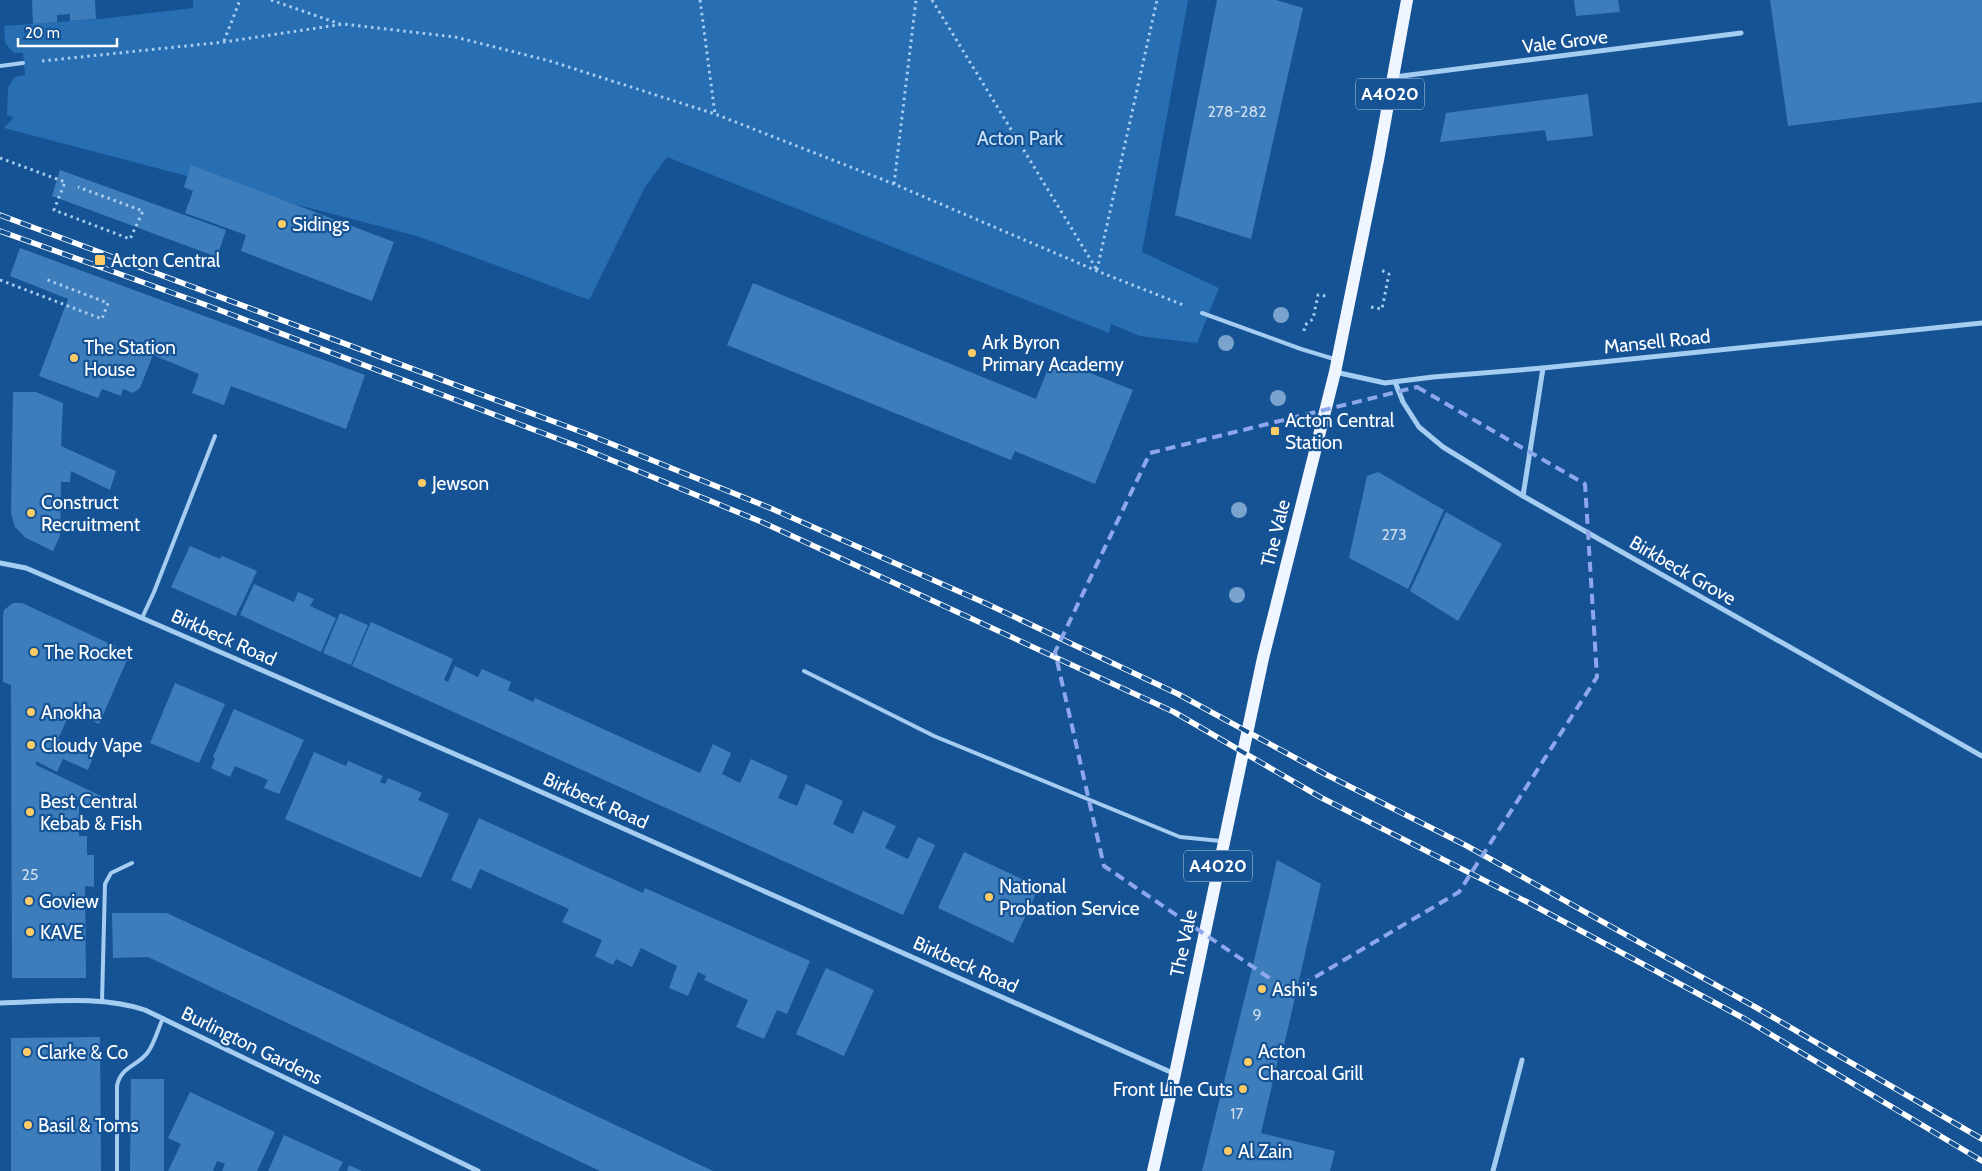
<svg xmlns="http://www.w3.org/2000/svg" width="1982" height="1171" font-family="Cabin,sans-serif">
	<rect width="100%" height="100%" fill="#155395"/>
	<polygon fill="#286eb3" points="193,0 1188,0 1142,252 1219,288 1197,343 1140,336 1111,324 1109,333 667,157 645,187 589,300 417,236 4,128 14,117 7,115 8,87 15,77 25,75 23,53 14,53 5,43 4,26 100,19 193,8"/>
	<g fill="#3d7dbc">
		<polygon points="32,0 95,0 96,19 70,21 70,14 57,15 57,22 33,24"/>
		<polygon points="1217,0 1276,0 1303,8 1251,239 1175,215"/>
		<polygon points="1574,0 1618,0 1620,12 1576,16"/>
		<polygon points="1770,0 1982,0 1982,102 1788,126"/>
		<polygon points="1588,94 1593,136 1547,141 1545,130 1440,142 1446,113"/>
		<polygon points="191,165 394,242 372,301 241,251 246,235 185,213 193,191 184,187"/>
		<polygon points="60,170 226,230 217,257 52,196"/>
		<polygon points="20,248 365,375 346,429 231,386 224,405 192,393 199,374 153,355 140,388 133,393 123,389 121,396 102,389 98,398 39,376 68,299 10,276"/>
		<polygon points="753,283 1036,399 1052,358 1133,390 1095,484 1015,451 1011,460 727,345"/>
		<polygon points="13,392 36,392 63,403 61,446 116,471 110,490 71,471 70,482 61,482 60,536 53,551 26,538 15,527 11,513"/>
		<polygon points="1378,472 1444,510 1408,589 1349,558 1367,476"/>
		<polygon points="1446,512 1502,544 1458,621 1410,591"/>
		<polygon points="190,546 220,559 222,556 257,571 236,616 171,587"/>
		<polygon points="254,584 294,602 298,592 314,599 310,606 336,618 321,652 240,615"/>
		<polygon points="13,603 22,603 130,653 99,724 71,711 58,739 94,755 88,770 63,759 57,772 36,761 36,765 101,796 95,809 69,796 70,806 79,806 79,836 87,836 87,855 94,855 94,887 85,886 86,978 12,978 11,685 3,682 3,616 4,610"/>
		<polygon points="340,613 368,625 351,665 323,653"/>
		<polygon points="371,622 453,659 444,680 448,682 455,666 478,677 482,669 511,682 508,690 533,702 535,698 700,773 713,744 731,753 722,774 740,783 751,759 788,776 778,798 797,806 806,784 843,801 833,824 853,834 863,811 896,826 885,848 908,859 918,837 935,845 903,915 352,666"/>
		<polygon points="175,683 225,704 199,763 150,743"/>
		<polygon points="234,709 304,740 279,794 264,788 268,780 235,766 230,777 211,768 215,759 213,757"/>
		<polygon points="314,752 346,766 348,761 383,776 380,782 385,784 388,778 422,793 418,800 449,814 421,878 285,819"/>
		<polygon points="479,818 643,893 645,888 810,961 787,1014 777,1010 764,1039 736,1027 748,1000 704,980 706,976 698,972 688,996 669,988 677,966 641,948 632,967 616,959 613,965 595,956 602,940 562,922 569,909 480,869 471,889 451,880"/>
		<polygon points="964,852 1039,887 1013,943 938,908"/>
		<polygon points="1277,860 1321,884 1283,1050 1280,1050 1261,1133 1335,1151 1330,1171 1202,1171 1256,952"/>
		<polygon points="112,913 167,913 713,1171 600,1171 148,957 113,958"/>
		<polygon points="826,968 874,990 844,1056 796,1034"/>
		<polygon points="100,1037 101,1171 11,1171 11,1038"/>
		<polygon points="131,1079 164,1079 164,1171 130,1171"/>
		<polygon points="190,1092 275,1132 257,1171 222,1171 225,1164 217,1161 213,1171 168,1171 181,1144 168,1138"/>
		<polygon points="284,1135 343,1162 338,1171 268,1171"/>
		<polygon points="349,1165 362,1171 347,1171"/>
	</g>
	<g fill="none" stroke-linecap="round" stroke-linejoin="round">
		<g stroke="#a5ccf1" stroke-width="3" stroke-dasharray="2.5 4" stroke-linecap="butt">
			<polyline points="271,0 340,24"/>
			<polyline points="700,0 715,114"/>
			<polyline points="932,0 1097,270"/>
			<polyline points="224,41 240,0"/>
			<polyline points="42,61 224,42 344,24 455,37 550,61 715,114 894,184 1097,271 1186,306"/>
			<polyline points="0,158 65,182 54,210 130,239 143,211 78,187"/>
			<polyline points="894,184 916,0"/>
			<polyline points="1097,270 1157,0"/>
			<polyline points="0,280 102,319 108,303 45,279"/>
			<polyline points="1371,307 1382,309 1389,274 1379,269"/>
			<polyline points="1304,331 1305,325 1313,319 1318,295 1326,296"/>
		</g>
		<g stroke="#a5ccf1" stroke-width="4">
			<polyline points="0,66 23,63"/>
			<polyline points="1202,313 1301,349 1334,359"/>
			<polyline points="142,618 154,592 215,436"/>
			<polyline points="804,671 934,736 1180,837 1221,841"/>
			<polyline points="102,1002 105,884 111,873 132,863"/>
			<path d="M117,1171V1086C121,1066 137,1067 148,1052C155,1042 158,1029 163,1018"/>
		</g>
		<g stroke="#a5ccf1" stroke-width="5">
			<polyline points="1394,77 1741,33"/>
			<polyline points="1335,372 1385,383 1433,377 1543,368 1982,323"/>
			<polyline points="1395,382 1403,402 1419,427 1443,447 1523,496 1982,756"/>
			<polyline points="1523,496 1543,368"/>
			<polyline points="0,563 26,568 142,618 512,779 1175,1074"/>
			<path d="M0,1003C47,1002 100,995 145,1010L478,1171"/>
			<polyline points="1493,1171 1522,1060"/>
		</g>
		<polyline stroke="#f0f6ff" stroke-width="12" points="1153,1171 1175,1074 1263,658 1335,372 1378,160 1407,0"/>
		<defs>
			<g id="rail">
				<polyline points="0,215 587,434 770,508 985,603 1178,694 1325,774 1467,846 1757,1008 1982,1139"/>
				<polyline points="0,231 206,305 582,448 764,523 1174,712 1320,797 1531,904 1745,1019 1982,1161"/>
			</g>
		</defs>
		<use href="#rail" stroke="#fff" stroke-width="5.5"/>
		<use href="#rail" stroke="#155395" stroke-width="4" stroke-dasharray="11" stroke-linecap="butt"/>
	</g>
	<g fill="#7aa3ce">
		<circle cx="1281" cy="315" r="8"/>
		<circle cx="1226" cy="343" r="8"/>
		<circle cx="1278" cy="398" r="8"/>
		<circle cx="1239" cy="510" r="8"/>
		<circle cx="1237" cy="595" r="8"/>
	</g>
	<path fill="none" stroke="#8ea6ec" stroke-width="4" stroke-dasharray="10 6" stroke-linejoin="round" d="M1417,387L1585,484L1597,677L1459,892L1290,992L1104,866L1055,652L1150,453Z"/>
	<g fill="#ffcb66" stroke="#155395" stroke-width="2">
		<circle cx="282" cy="224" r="5"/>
		<rect x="94" y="254" width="12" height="12" rx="2.5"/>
		<circle cx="972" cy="353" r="5"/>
		<circle cx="74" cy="358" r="5"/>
		<rect x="1270" y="426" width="10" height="10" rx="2.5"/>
		<circle cx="422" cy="483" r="5"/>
		<circle cx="31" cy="513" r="5"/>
		<circle cx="34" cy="652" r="5"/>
		<circle cx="31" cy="712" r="5"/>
		<circle cx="31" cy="745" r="5"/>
		<circle cx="30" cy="812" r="5"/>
		<circle cx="989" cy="897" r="5"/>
		<circle cx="29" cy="901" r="5"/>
		<circle cx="30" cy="932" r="5"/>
		<circle cx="1262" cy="989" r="5"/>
		<circle cx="27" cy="1052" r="5"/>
		<circle cx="1248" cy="1062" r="5"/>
		<circle cx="1243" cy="1089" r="5"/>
		<circle cx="28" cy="1125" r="5"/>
		<circle cx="1228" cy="1151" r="5"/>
	</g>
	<g text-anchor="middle" stroke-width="4.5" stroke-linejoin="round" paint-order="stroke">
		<g font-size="16" fill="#cedeee">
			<text x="1237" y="117">278-282</text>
			<text x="1394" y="540">273</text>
			<text x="30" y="880">25</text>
			<text x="1257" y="1020">9</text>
			<text x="1237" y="1119">17</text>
		</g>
		<g fill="#155395" stroke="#b9cbdf" stroke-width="1">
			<rect x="1356" y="78.5" width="68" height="31" rx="4"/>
			<rect x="1184" y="850.5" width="68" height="31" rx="4"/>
		</g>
		<g font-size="18" font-weight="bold" fill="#fff">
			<text x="1390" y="100">A4020</text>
			<text x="1218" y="872">A4020</text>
		</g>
		<g font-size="19" fill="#fff" stroke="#155395">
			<text transform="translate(1565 41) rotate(-7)" y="7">Vale Grove</text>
			<text transform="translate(1657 341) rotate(-6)" y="7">Mansell Road</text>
			<text transform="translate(1275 533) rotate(-76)" y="7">The Vale</text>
			<text transform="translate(1683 570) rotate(30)" y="7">Birkbeck Grove</text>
			<text transform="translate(224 637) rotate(24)" y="7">Birkbeck Road</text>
			<text transform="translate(596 800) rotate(24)" y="7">Birkbeck Road</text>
			<text transform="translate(1183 943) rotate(-78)" y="7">The Vale</text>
			<text transform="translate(966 964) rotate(24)" y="7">Birkbeck Road</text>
			<text transform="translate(252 1045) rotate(26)" y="7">Burlington Gardens</text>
		</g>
		<g font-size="19" fill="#cde5fc" stroke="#155395">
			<text x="1020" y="145">Acton Park</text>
		</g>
		<g font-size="19" fill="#fff" stroke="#155395" text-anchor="start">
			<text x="292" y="231">Sidings</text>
			<text x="111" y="267">Acton Central</text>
			<text x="982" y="349">Ark Byron<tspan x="982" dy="22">Primary Academy</tspan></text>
			<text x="84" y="354">The Station<tspan x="84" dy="22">House</tspan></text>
			<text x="1285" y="427">Acton Central<tspan x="1285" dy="22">Station</tspan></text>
			<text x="432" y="490">Jewson</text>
			<text x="41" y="509">Construct<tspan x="41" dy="22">Recruitment</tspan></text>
			<text x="44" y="659">The Rocket</text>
			<text x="41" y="719">Anokha</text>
			<text x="41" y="752">Cloudy Vape</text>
			<text x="40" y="808">Best Central<tspan x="40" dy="22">Kebab &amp; Fish</tspan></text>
			<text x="999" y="893">National<tspan x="999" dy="22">Probation Service</tspan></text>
			<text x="39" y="908">Goview</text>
			<text x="40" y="939">KAVE</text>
			<text x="1272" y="996">Ashi's</text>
			<text x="1258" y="1058">Acton<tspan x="1258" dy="22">Charcoal Grill</tspan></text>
			<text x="37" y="1059">Clarke &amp; Co</text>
			<text x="1233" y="1096" text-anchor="end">Front Line Cuts</text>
			<text x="38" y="1132">Basil &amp; Toms</text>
			<text x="1238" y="1158">Al Zain</text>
		</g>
	</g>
	<path d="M18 38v8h99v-8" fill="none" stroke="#ffffff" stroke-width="2.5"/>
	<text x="25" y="38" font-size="15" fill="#ffffff" stroke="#155395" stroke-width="4" paint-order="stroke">20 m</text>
</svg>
